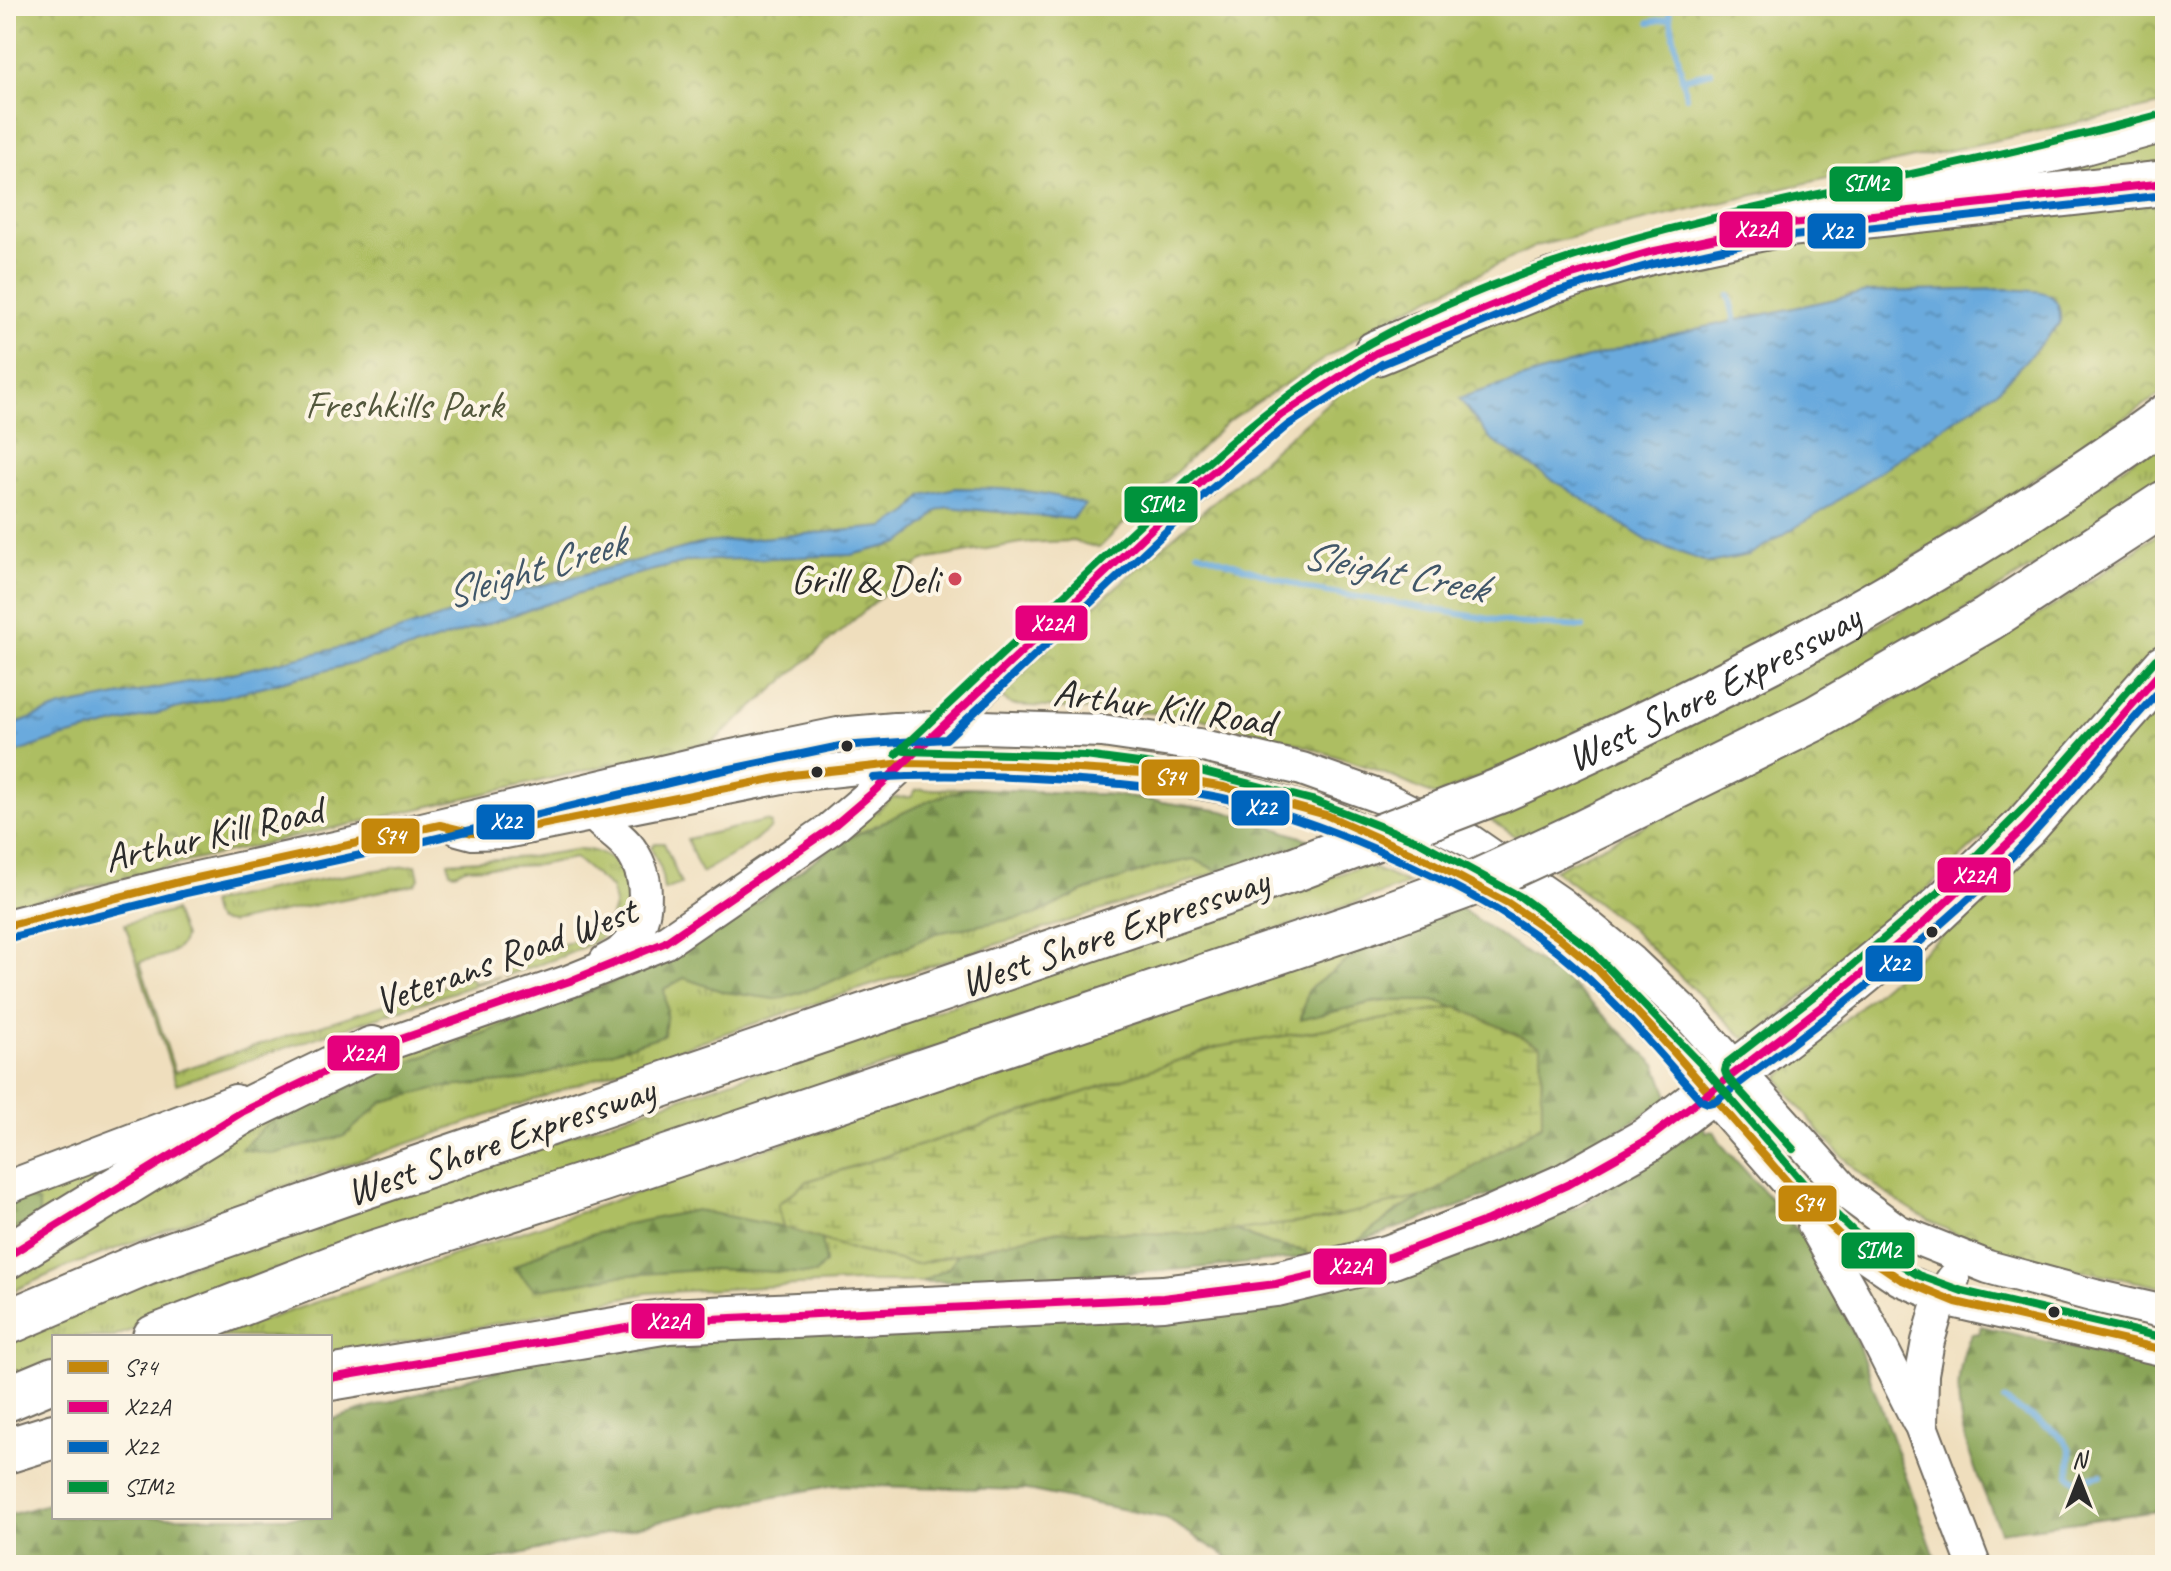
<svg xmlns="http://www.w3.org/2000/svg" width="2171" height="1571" font-family="Caveat,sans-serif">
	<defs>
		<pattern id="grass-tufts" width="24" height="20" patternUnits="userSpaceOnUse" patternTransform="scale(2)"><rect width="24" height="20" fill="#adbe62"/><path d="M3 7l-1-3M5 7V3M7 7l1-3M15 17l-1-3M17 17v-4M19 17l1-3" fill="none" stroke="#8d9b51"/></pattern>
		<pattern id="forest-firs" width="22" height="20" patternUnits="userSpaceOnUse" patternTransform="scale(2)"><rect width="22" height="20" fill="#8aa558"/><path d="M5 1l3.5 6h-7zM16 11l3.5 6h-7z" fill="#718749"/></pattern>
		<pattern id="wetland-marsh" width="20" height="14" patternUnits="userSpaceOnUse" patternTransform="scale(2)"><rect width="20" height="14" fill="#adbe62"/><path d="M1 5h8M5 5V1M11 12h8M15 12V8" fill="none" stroke="#8d9b51"/></pattern>
		<pattern id="park-crowns" width="20" height="18" patternUnits="userSpaceOnUse" patternTransform="scale(2)"><rect width="20" height="18" fill="#adbe62"/><path d="M2 6a3 3 0 1 1 6 0M12 15a3 3 0 1 1 6 0" fill="none" stroke="#8d9b51"/></pattern>
		<pattern id="water-ripples" width="26" height="14" patternUnits="userSpaceOnUse" patternTransform="scale(2)"><rect width="26" height="14" fill="#6aaadd"/><path d="M2 4q2-2 4 0t4 0M15 11q2-2 4 0t4 0" fill="none" stroke="#578bb3"/></pattern>
	</defs>
	<rect width="100%" height="100%" fill="#fcf5e5"/>
	<filter id="ink" filterUnits="userSpaceOnUse"><feTurbulence type="fractalNoise" baseFrequency=".0125" numOctaves="2"/><feDisplacementMap in="SourceGraphic" scale="16" xChannelSelector="R" yChannelSelector="G"/><feConvolveMatrix kernelMatrix="1 2 1 2 8 2 1 2 1" color-interpolation-filters="sRGB"/></filter>
	<filter id="wash" filterUnits="userSpaceOnUse"><feTurbulence type="fractalNoise" baseFrequency=".006" numOctaves="4" result="noise"/><feDisplacementMap in="SourceGraphic" scale="32" xChannelSelector="R" yChannelSelector="G"/><feGaussianBlur stdDeviation="1.8" result="paint"/><feColorMatrix in="noise" values="0 0 0 0 0 0 0 0 0 0 0 0 0 0 0 0 0 1.4 0 .05"/><feComposite in="paint" operator="in"/></filter>
	<g filter="url(#wash)">
		<rect width="100%" height="100%" fill="#efdebd"/>
		<g fill="url(#grass-tufts)" stroke="#6c7446" stroke-width="2">
			<polygon points="2165,437 2165,484 1799,713 1520,839 1484,816 1787,676 1993,559"/>
			<polygon points="967,788 1113,795 1223,811 1313,841 728,1032 254,1197 64,1268 6,1294 6,1269 252,1122 406,1053 611,979 735,918 838,843 892,798 911,797 916,790"/>
			<path d="M580,849C601,850 616,858 624,878C649,940 544,961 504,976L501,967L597,932L610,919L615,903L611,888L575,858L538,865L465,868L455,873L450,872L448,862L529,857Z"/>
			<path d="M416,865L419,879L415,884L230,923L218,921L213,916L210,903C278,887 347,873 416,865Z"/>
			<polygon points="1366,865 1409,884 195,1304 114,1337 54,1337 54,1361 6,1381 6,1340 163,1274"/>
			<path d="M174,911L184,937C179,957 156,956 140,962L175,1072L471,977L473,983L499,977L176,1084L125,924Z"/>
			<path d="M1372,942L1308,990L1301,1019C1351,1008 1407,989 1457,1007L1218,1047L1034,1109L808,1181L778,1204L783,1227L858,1251L917,1264L958,1254L949,1268L921,1282H856L647,1293L330,1357V1337H214Z"/>
			<polygon points="176,1133 6,1241 6,1200"/>
			<polygon points="1429,1195 1396,1212 1355,1243 1308,1257 1304,1251 1269,1244 1235,1230 1320,1220"/>
		</g>
		<g fill="url(#forest-firs)" stroke="#5a6842" stroke-width="2">
			<polygon points="967,788 1113,795 1223,811 1313,841 1219,872 1194,859 1155,867 1082,892 1035,915 936,933 828,983 784,998 775,999 724,992 684,978 664,989 667,1010 664,1035 524,1080 438,1088 383,1102 344,1136 273,1154 241,1149 268,1123 379,1074 610,984 735,918 838,843 928,801"/>
			<polygon points="1460,908 1572,985 1657,1066 1669,1099 1536,1179 1355,1243 1396,1212 1542,1125 1541,1046 1439,1001 1378,1001 1301,1020 1308,990 1372,942"/>
			<polygon points="1703,1126 1706,1132 1714,1131 1722,1145 1807,1240 1834,1291 1859,1347 1938,1565 1240,1565 1165,1518 1027,1490 834,1485 690,1514 474,1565 6,1565 6,1516 54,1502 54,1517 330,1517 330,1420 587,1343 1442,1261 1580,1206"/>
			<polygon points="20,1194 39,1203 39,1216 6,1233 6,1201"/>
			<polygon points="696,1210 783,1227 822,1239 825,1263 815,1274 713,1269 616,1276 536,1290 513,1268 551,1247 628,1224"/>
			<path d="M1235,1230L1269,1244L1305,1251L1308,1257C1179,1272 1051,1280 921,1282L949,1268L958,1254L1053,1231L1203,1234Z"/>
			<path d="M1981,1326L2156,1368L2165,1394V1510L2000,1532C1979,1476 1946,1418 1963,1357C1965,1349 1967,1341 1972,1334L1979,1333Z"/>
		</g>
		<polygon fill="url(#wetland-marsh)" stroke="#6c7446" stroke-width="2" points="1457,1007 1541,1046 1542,1124 1429,1195 1320,1220 1203,1234 1053,1231 917,1264 858,1251 783,1227 778,1204 808,1181 1034,1109 1218,1047"/>
		<g fill="url(#park-crowns)" stroke="#6c7446" stroke-width="2">
			<polygon points="6,6 2165,6 2165,104 1909,159 1536,246 1384,320 1227,422 1099,548 1073,541 1021,543 923,560 714,741 190,861 6,908"/>
			<polygon points="2165,139 2165,172 1969,192"/>
			<polygon points="2165,190 2165,391 1932,546 1745,658 1436,796 1374,769 1278,737 1185,715 1012,705 999,696 1062,634 1348,385 1540,298 1703,254"/>
			<polygon points="2165,529 2165,646 1997,824 1887,926 1748,1042 1629,927 1554,870 1872,714 2057,604"/>
			<path d="M2165,683V1288C2110,1275 2046,1265 1993,1248C1923,1225 1856,1180 1811,1121C1800,1108 1786,1093 1779,1077L1947,931Z"/>
		</g>
		<g fill="#adbe62" stroke="#6c7446" stroke-width="2">
			<polygon points="765,821 771,823 770,829 744,848 701,873 687,839"/>
			<polygon points="655,843 664,843 681,884 664,890 661,869 651,848"/>
		</g>
		<g fill="url(#water-ripples)" stroke="#4a6a84" stroke-width="2">
			<path d="M2007,289C2034,292 2063,286 2060,323L1999,389L1821,512L1749,555L1709,563L1648,541L1491,440L1459,398L1646,340L1867,292Z"/>
			<path d="M955,488C999,488 1044,489 1085,505L1072,519L947,507L935,512L927,523L901,543L851,555L690,561L634,575L414,648L57,739L6,756V728L61,707L219,676L368,641L516,592L704,543L884,527L908,513L923,495Z"/>
		</g>
		<g fill="none" stroke-linecap="round" stroke-linejoin="round">
			<g stroke="#6aaadd" stroke-width="6">
				<polyline points="1668,6 1686,97"/>
				<polyline points="1650,22 1670,18"/>
				<polyline points="1682,79 1711,72"/>
				<polyline points="1729,296 1735,321"/>
				<polyline points="1198,552 1309,589 1514,623 1583,627"/>
				<path d="M2004,1400C2021,1413 2065,1431 2070,1450C2072,1457 2069,1467 2069,1475L2076,1481L2101,1475"/>
			</g>
		</g>
	</g>
	<g filter="url(#ink)">
		<g fill="none" stroke-linecap="round" stroke-linejoin="round">
			<defs>
				<g id="minor">
					<polyline points="1847,200 2070,152 2165,126"/>
					<path d="M594,815C604,827 622,837 630,849C652,879 650,926 622,951C618,955 611,958 606,961"/>
					<polyline points="458,829 473,833 505,832 792,775 904,763 1012,765 1143,773 1224,787 1326,815 1429,861 1508,903 1561,939 1596,968 1673,1051 1798,1194 1850,1245 1900,1279 1956,1302 2165,1350"/>
					<polyline points="6,926 183,881 422,829 708,761 838,734 895,729 983,727 1102,731 1199,745 1302,769 1386,799 1470,841 1560,903 1632,962 1688,1015 1848,1194 1898,1231 1988,1267 2095,1296 2165,1312"/>
					<path d="M353,1056L570,981L664,943L830,829L871,794C954,717 1037,638 1119,560C1205,479 1290,395 1397,343"/>
					<polyline points="6,1188 235,1101"/>
					<polyline points="1814,1225 1868,1321 1918,1421"/>
					<polyline points="1953,1279 1941,1297 1928,1341 1922,1374 1921,1426 1974,1565"/>
				</g>
				<g id="highway">
					<polyline points="1376,353 1552,281 1650,252 1773,226 2165,183"/>
					<path id="s1" d="M1499,791C1683,709 1855,622 2024,513C2072,482 2120,451 2165,417"/>
					<polyline points="1578,835 1816,718 1988,619 2165,503"/>
					<polyline points="6,1257 242,1112 372,1049"/>
					<polyline points="6,1323 146,1263 342,1194 1295,869"/>
					<polyline points="155,1337 361,1257 604,1179 1381,917"/>
					<polyline points="330,1378 668,1321 1163,1298 1276,1284 1390,1257 1488,1220 1567,1185 1647,1140 1825,1004 1926,921 2025,827 2165,667"/>
					<polyline points="6,1399 54,1379"/>
					<polyline points="6,1451 54,1436"/>
				</g>
			</defs>
			<use href="#minor" stroke="#706a5e" stroke-width="36"/>
			<use href="#highway" stroke="#706a5e" stroke-width="48"/>
			<use href="#minor" stroke="#fff" stroke-width="32"/>
			<use href="#highway" stroke="#fff" stroke-width="44"/>
			<defs>
				<g id="highway-bridge">
					<polyline points="1295,869 1499,791"/>
					<polyline points="1381,917 1479,881 1578,835"/>
				</g>
			</defs>
			<use href="#highway-bridge" stroke="#706a5e" stroke-width="48" stroke-linecap="butt"/>
			<use href="#highway-bridge" stroke="#fff" stroke-width="44"/>
			<defs>
				<polyline id="bus-1" points="6,926 183,881 440,825 473,833 505,832 792,775 904,763 1012,765 1143,773 1224,787 1326,815 1429,861 1508,903 1561,939 1596,968 1673,1051 1798,1194 1850,1245 1900,1279 1956,1302 2165,1350"/>
				<g id="bus-2">
					<polyline points="6,1257 242,1112 372,1049 570,981 664,943 830,829 871,794 1202,481 1281,415 1376,353 1552,281 1650,252 1773,226 2165,183"/>
					<polyline points="330,1378 668,1321 1163,1298 1276,1284 1390,1257 1488,1220 1567,1185 1647,1140 1825,1004 1926,921 2025,827 2165,667"/>
				</g>
				<g id="bus-3">
					<path d="M874,778C943,773 1011,776 1080,781C1126,784 1173,788 1218,797C1289,812 1358,840 1423,871C1470,893 1517,919 1558,952C1611,995 1655,1049 1701,1100L1708,1103L1716,1101C1813,1027 1912,956 1999,870C2058,811 2108,745 2165,685"/>
					<polyline points="9,938 186,893 425,841 711,773 840,746 946,739 1210,490 1288,425 1382,364 1556,292 1653,264 1775,238 2165,195"/>
				</g>
				<g id="bus-4">
					<polyline points="904,751 1085,756 1200,771 1312,800 1420,842 1521,897 1589,948 1700,1063 1804,1184 1852,1230 1877,1250 1918,1275 1962,1291 2165,1338"/>
					<path d="M896,754C972,683 1048,610 1125,538C1201,467 1278,394 1370,343C1520,259 1689,222 1856,186C1958,164 2060,141 2162,114"/>
					<polyline points="1793,1149 1727,1077 1725,1071 1727,1063 1841,975 1948,884 2033,799 2156,659"/>
				</g>
			</defs>
			<use href="#bus-1" stroke="#fcf5e5" stroke-width="14"/>
			<use href="#bus-2" stroke="#fcf5e5" stroke-width="14"/>
			<use href="#bus-3" stroke="#fcf5e5" stroke-width="14"/>
			<use href="#bus-4" stroke="#fcf5e5" stroke-width="14"/>
			<use href="#bus-1" stroke="#c4870b" stroke-width="8"/>
			<use href="#bus-2" stroke="#e5007d" stroke-width="8"/>
			<use href="#bus-3" stroke="#0065bd" stroke-width="8"/>
			<use href="#bus-4" stroke="#00933c" stroke-width="8"/>
		</g>
	</g>
	<circle fill="#d1495b" stroke="#fcf5e5" stroke-width="3" cx="955" cy="579" r="8"/>
	<g fill="#2b2b2b" stroke="#fcf5e5" stroke-width="3">
		<circle cx="847" cy="746" r="7"/>
		<circle cx="817" cy="772" r="7"/>
		<circle cx="1932" cy="932" r="7"/>
		<circle cx="2054" cy="1312" r="7"/>
	</g>
	<g text-anchor="middle" stroke-width="8" stroke-linejoin="round" paint-order="stroke">
		<g font-size="40" fill="#52573c" stroke="#fcf5e5">
			<text x="404" y="418">Freshkills Park</text>
		</g>
		<g font-size="40" fill="#2b2b2b" stroke="#fcf5e5" text-anchor="end">
			<text x="939" y="593">Grill &amp; Deli</text>
		</g>
		<g font-size="40" fill="#2b2b2b" stroke="#fcf5e5">
			<text dy="14" stroke="none"><textPath href="#s1" startOffset="238">West Shore Expressway</textPath></text>
			<text transform="translate(1164 706) rotate(8)" y="14">Arthur Kill Road</text>
			<text transform="translate(213 833) rotate(-13)" y="14">Arthur Kill Road</text>
			<text transform="translate(1114 931) rotate(-19)" y="14">West Shore Expressway</text>
			<text transform="translate(505 955) rotate(-20)" y="14">Veterans Road West</text>
			<text transform="translate(500 1140) rotate(-19)" y="14">West Shore Expressway</text>
		</g>
		<g font-size="42" font-style="italic" fill="#415769" stroke="#fcf5e5">
			<text transform="translate(534 567) rotate(-17)" y="15">Sleight Creek</text>
			<text transform="translate(1395 570) rotate(11)" y="15">Sleight Creek</text>
		</g>
	</g>
	<g stroke="#fcf5e5" stroke-width="3">
		<rect x="1828" y="165" width="76" height="38" rx="8" fill="#00933c"/>
		<rect x="1718" y="210" width="76" height="39" rx="8" fill="#e5007d"/>
		<rect x="1806" y="212" width="61" height="38" rx="8" fill="#0065bd"/>
		<rect x="1123" y="485" width="76" height="39" rx="8" fill="#00933c"/>
		<rect x="1014" y="604" width="75" height="38" rx="8" fill="#e5007d"/>
		<rect x="1140" y="758" width="61" height="39" rx="8" fill="#c4870b"/>
		<rect x="1230" y="789" width="61" height="38" rx="8" fill="#0065bd"/>
		<rect x="475" y="803" width="61" height="38" rx="8" fill="#0065bd"/>
		<rect x="360" y="817" width="61" height="38" rx="8" fill="#c4870b"/>
		<rect x="1936" y="856" width="76" height="38" rx="8" fill="#e5007d"/>
		<rect x="1864" y="944" width="60" height="39" rx="8" fill="#0065bd"/>
		<rect x="326" y="1034" width="75" height="38" rx="8" fill="#e5007d"/>
		<rect x="1777" y="1184" width="61" height="39" rx="8" fill="#c4870b"/>
		<rect x="1840" y="1231" width="76" height="39" rx="8" fill="#00933c"/>
		<rect x="1312" y="1247" width="76" height="39" rx="8" fill="#e5007d"/>
		<rect x="630" y="1302" width="76" height="38" rx="8" fill="#e5007d"/>
	</g>
	<g font-size="22" text-anchor="middle" font-weight="bold" fill="#fff">
		<text x="1866" y="191">SIM2</text>
		<text x="1756" y="237">X22A</text>
		<text x="1837" y="239">X22</text>
		<text x="1161" y="512">SIM2</text>
		<text x="1052" y="631">X22A</text>
		<text x="1170" y="785">S74</text>
		<text x="1261" y="815">X22</text>
		<text x="506" y="829">X22</text>
		<text x="390" y="844">S74</text>
		<text x="1974" y="883">X22A</text>
		<text x="1894" y="971">X22</text>
		<text x="363" y="1061">X22A</text>
		<text x="1808" y="1211">S74</text>
		<text x="1878" y="1258">SIM2</text>
		<text x="1350" y="1274">X22A</text>
		<text x="668" y="1329">X22A</text>
	</g>
	<rect width="2171" height="1571" fill="none" stroke="#fcf5e5" stroke-width="32"/>
	<rect x="52" y="1335" width="280" height="184" fill="#fcf5e5" stroke="#a8a49b" stroke-width="2"/>
	<rect x="68" y="1361" width="40" height="12" fill="#c4870b" stroke="#a8a49b" stroke-width="2"/>
	<text x="124" y="1375" font-size="24" fill="#2b2b2b">S74</text>
	<rect x="68" y="1401" width="40" height="12" fill="#e5007d" stroke="#a8a49b" stroke-width="2"/>
	<text x="124" y="1415" font-size="24" fill="#2b2b2b">X22A</text>
	<rect x="68" y="1441" width="40" height="12" fill="#0065bd" stroke="#a8a49b" stroke-width="2"/>
	<text x="124" y="1455" font-size="24" fill="#2b2b2b">X22</text>
	<rect x="68" y="1481" width="40" height="12" fill="#00933c" stroke="#a8a49b" stroke-width="2"/>
	<text x="124" y="1495" font-size="24" fill="#2b2b2b">SIM2</text>
	<g transform="translate(2079 1479)" stroke="#fcf5e5" stroke-width="6" paint-order="stroke">
	<path d="M0-6L14 30L0 20L-14 30Z" fill="#2b2b2b"/>
	<text y="-12" font-size="22" font-weight="bold" text-anchor="middle" fill="#2b2b2b">N</text>
	</g>
</svg>
